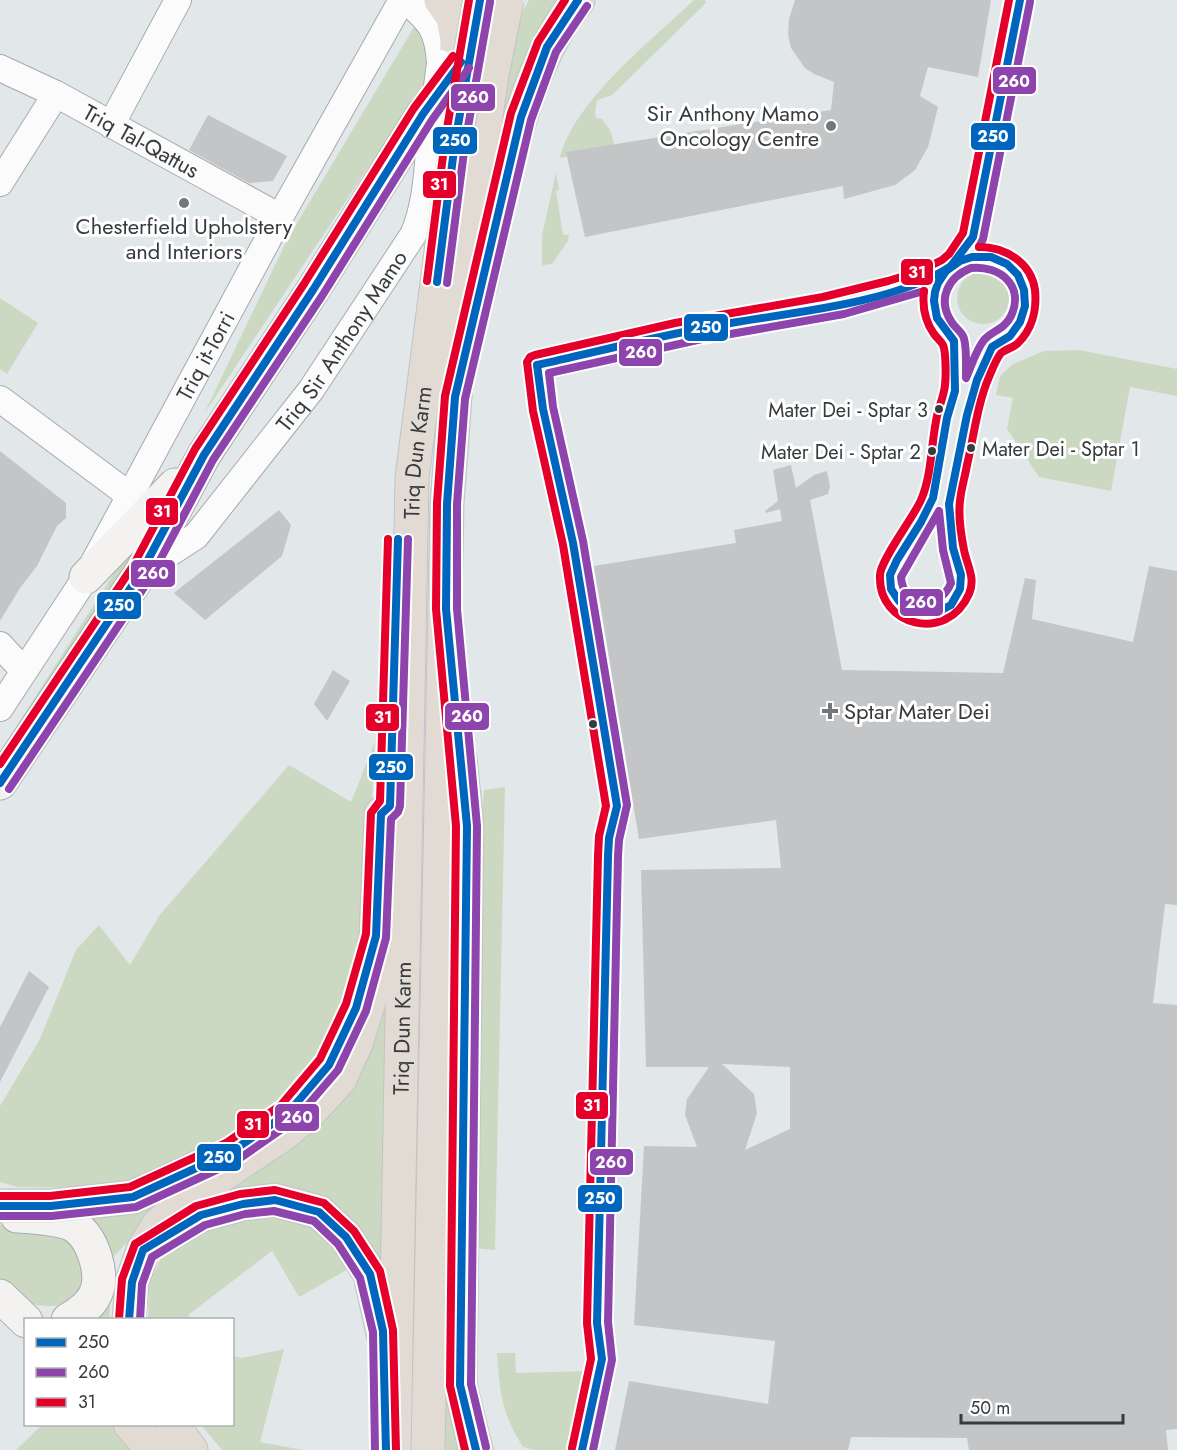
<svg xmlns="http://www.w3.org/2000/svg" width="1177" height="1450" font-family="Jost,sans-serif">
	<rect width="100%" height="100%" fill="#e2e7ea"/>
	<g fill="#ccd9c2">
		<polygon points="529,0 565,0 511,117 502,116 520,16"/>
		<path d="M694,0H705L706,3L612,95L597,100L595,113L596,118L602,119L610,130L615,147L560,158C573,102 652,40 694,0Z"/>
		<polygon points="417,22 433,59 426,81 204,414 288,238"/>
		<polygon points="556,173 559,190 556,191 563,235 569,235 568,241 552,264 542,265 542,235"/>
		<circle cx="983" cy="298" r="26"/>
		<polygon points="0,298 38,323 7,374 0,369"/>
		<polygon points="1079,350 1177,369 1177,396 1130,387 1111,491 1039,477 1007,429 1013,398 996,395 1000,376 1013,364 1044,351"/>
		<polygon points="149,536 0,761 0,752 125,556"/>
		<polygon points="375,742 364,944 347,1005 327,1045 291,1092 232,1138 152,1177 90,1188 18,1187 0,1182 0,1106 40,1039 76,950 99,925 130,965 159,916 289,765 351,802"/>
		<polygon points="505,787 495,1250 474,1248 481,819 484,790"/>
		<polygon points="389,979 382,1281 365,1240 221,1195 269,1161"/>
		<polygon points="205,1173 159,1210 114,1256 109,1319 82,1319 94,1310 67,1214"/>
		<polygon points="253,1206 322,1227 350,1268 299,1297 272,1251 188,1315 191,1319 148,1320 149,1282 167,1246"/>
		<path d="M0,1225L51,1228L73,1239L86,1284L66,1305C28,1308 26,1305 0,1279Z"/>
		<polygon points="284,1349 260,1442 303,1450 222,1450 201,1425 232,1424 233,1356 242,1358"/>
		<path d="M497,1353H515L516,1373L588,1371L569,1450H534L523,1447C501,1412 500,1393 497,1353Z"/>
		<polygon points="442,1367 466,1450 442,1450"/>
		<polygon points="43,1424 121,1425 143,1450 16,1450"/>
	</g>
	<g fill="#c4c5c7" fill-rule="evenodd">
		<polygon points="795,0 991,0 978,77 928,67 920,96 938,107 928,147 915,170 895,185 844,199 843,186 585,237 566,152 831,110 834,82 814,74 805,68 791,48 788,35 789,19"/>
		<polygon points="208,115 287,156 273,181 249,183 189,150"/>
		<polygon points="0,451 66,503 66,518 57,526 37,566 20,588 0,621"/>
		<path d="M791,465L796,488L814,475L827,471L830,486L828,494L810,500L842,670L1003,673L1025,578L1036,580L1032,619L1133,642L1149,566L1177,571V905L1165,904L1153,1003L1177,1005V1429L1166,1430L1168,1450H969L967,1438L851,1437L848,1450H615L629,1381L768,1404L775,1341L634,1325L644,1146L697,1147L685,1115L687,1099L709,1067H646L641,870L781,868L776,820L639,839L594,566L736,543L734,530L782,521L780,509L766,513L765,511L778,501L773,470ZM722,1064L790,1067V1129L745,1150L757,1113L754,1094Z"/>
		<polygon points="279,510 291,525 282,556 205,620 174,593"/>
		<polygon points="333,670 350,681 327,721 314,704"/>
		<polygon points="29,971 49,987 0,1082 0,1027"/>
	</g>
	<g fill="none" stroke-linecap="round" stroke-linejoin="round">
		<defs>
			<g id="street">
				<path d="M406,0C430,22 438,29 440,63"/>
				<path id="s1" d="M0,68L56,94L280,217"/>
				<polyline points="111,125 178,0"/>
				<polyline points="0,183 56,94"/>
				<polyline points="0,399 129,495"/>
				<path id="s2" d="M142,571L196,536L311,390L413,235C426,206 427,173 430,141"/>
				<polyline points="0,645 24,671"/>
				<path id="s3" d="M0,708L86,577L280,217L402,0"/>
			</g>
			<g id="secondary">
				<polyline points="86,577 175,485"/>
				<polyline points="0,783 142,571 204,455 313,290 423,114"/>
				<path d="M17,1216C31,1217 65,1219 76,1227C93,1239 105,1276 95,1295C90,1306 78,1314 68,1320"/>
				<polyline points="0,1296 26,1321"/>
			</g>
			<g id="highway">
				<path d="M480,288C501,199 519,71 578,0"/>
				<polyline points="460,758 467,826 460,1385 476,1450"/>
				<polyline points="374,944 376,936 381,814 390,806"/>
				<polyline points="0,1206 51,1206 133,1197 223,1156"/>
				<polyline points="168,1235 201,1215 243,1204 275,1200 319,1212 346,1237 370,1274 383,1334"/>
				<polyline points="129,1320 132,1282 143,1250 159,1224 204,1187 282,1135 310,1112 340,1079 357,1041 382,959 384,922"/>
				<polyline points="130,1424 153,1450"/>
				<polyline points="172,1424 191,1450"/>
				<path id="s4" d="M394,1450L412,478L455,142L457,40L453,17L441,0"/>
				<polyline points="428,1450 447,504 466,249 492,75"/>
			</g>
		</defs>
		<use href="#street" stroke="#a7aaac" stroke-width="28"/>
		<use href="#secondary" stroke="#a7aaac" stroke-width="35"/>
		<use href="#highway" stroke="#c1c4c6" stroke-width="35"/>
		<use href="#street" stroke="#fbfbfc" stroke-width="26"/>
		<use href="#secondary" stroke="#f3f2f0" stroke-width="33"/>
		<use href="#highway" stroke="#e1dbd4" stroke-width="33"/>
		<defs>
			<polyline id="street-bridge" points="430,141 440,63"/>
			<g id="highway-bridge">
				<polyline points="492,75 507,0"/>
				<polyline points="455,142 480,0"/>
			</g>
		</defs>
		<use href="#street-bridge" stroke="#a7aaac" stroke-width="28" stroke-linecap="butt"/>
		<use href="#highway-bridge" stroke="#c1c4c6" stroke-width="35" stroke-linecap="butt"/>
		<use href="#street-bridge" stroke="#fbfbfc" stroke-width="26"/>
		<use href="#highway-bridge" stroke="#e1dbd4" stroke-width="33"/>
		<defs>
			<g id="bus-1">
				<polygon points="972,257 991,257 1007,264 1018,275 1024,290 1025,306 1020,322 1010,336 992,347 977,380 967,415 949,504 953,548 961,575 960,589 951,605 938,612 924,614 910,609 899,601 891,589 890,575 897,560 921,522 933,498 947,418 955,391 954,341 937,318 934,301 935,292 938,283 946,271 960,261"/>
				<polyline points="951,266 973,237 1020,0"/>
				<polyline points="437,282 455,142 480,0"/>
				<polyline points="0,783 142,571 204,455 313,290 423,114 461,62"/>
				<polyline points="0,1206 51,1206 133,1197 231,1152 288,1113 329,1065 356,1008 376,936 381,814 390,806 398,539"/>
				<polyline points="129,1320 132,1282 143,1250 201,1215 243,1204 275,1200 319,1212 346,1237 370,1274 383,1331 386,1450"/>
				<polyline points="476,1450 460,1385 467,826 446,609 447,504 455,397 521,117 547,47 578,0"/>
				<path d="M582,1450L602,1359L597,1323L608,856L609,838L617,806L573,543L543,409L537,365C600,351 662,335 725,324C793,312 894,304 951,266"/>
			</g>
			<g id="bus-2">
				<polyline points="979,247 983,239 1030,2"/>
				<path d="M971,268C1000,265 1025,286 1011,316C1005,329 992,331 984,340C976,350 971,367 966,378C966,369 967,343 963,336C960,330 954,327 951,321C937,299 948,277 971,268Z"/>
				<polyline points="447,283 465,144 490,2"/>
				<path d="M939,511L943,550L951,583C939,612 903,608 901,577Z"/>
				<polyline points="9,789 151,577 213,460 322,296 432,120 469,68"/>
				<polyline points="0,1216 52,1216 136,1207 236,1161 295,1120 338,1070 366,1011 386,938 391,819 398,812 400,806 408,539"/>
				<polyline points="140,1320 142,1284 152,1257 205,1225 245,1214 274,1211 314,1221 338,1244 360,1278 373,1332 375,1450"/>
				<polyline points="486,1447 471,1384 477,826 457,609 457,504 465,399 531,120 556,52 587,6"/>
				<polyline points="593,1450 612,1360 608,1322 618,856 619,840 627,805 583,541 553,407 549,373 702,339 844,314 924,291"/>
			</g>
			<g id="bus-3">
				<polyline points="427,281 445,140 469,0"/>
				<path d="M924,291C922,307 925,321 934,334C937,338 941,341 943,345C946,351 946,377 945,385C944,396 939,406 937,416C931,443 932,475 921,500C913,518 880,561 880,575C877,626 947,644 969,594C976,579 967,565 964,550C961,535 958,517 960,501C961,489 965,477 967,465C974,436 977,405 989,377C992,370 996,359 1001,353C1006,349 1012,348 1017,344C1032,330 1037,310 1035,290C1031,262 1005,247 979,247"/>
				<polyline points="0,764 133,566 195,449 304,284 414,108 453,56"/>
				<polyline points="0,1196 50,1196 130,1187 226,1143 281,1105 320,1059 346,1004 366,934 371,813 380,801 388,539"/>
				<polyline points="119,1319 122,1279 135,1244 196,1206 240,1194 275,1190 324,1203 354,1231 380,1271 393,1330 396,1450"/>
				<polyline points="572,1448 591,1359 587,1323 598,856 599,836 606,806 563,545 533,411 527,362 530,357 535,355 675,323 823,297 888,281 920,271 942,260 949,254 963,233 1009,0"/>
				<polyline points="465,1450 450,1386 456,826 436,609 437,503 445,396 511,113 538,42 565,0"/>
			</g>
		</defs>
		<use href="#bus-1" stroke="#fff" stroke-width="12"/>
		<use href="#bus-2" stroke="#fff" stroke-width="12"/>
		<use href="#bus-3" stroke="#fff" stroke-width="12"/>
		<use href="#bus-1" stroke="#0065bd" stroke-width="8"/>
		<use href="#bus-2" stroke="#8e44ad" stroke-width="8"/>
		<use href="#bus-3" stroke="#e4002b" stroke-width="8"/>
	</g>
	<g fill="#73777a" stroke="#fff" stroke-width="2">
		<circle cx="831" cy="126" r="6"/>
		<circle cx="184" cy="203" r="6"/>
		<path d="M827 702h6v6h6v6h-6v6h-6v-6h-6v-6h6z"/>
	</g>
	<g fill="#373b3d" stroke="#fff" stroke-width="2">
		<circle cx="939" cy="409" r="5"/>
		<circle cx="971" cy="448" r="5"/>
		<circle cx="932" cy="451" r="5"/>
		<circle cx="593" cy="724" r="5"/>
	</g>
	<g text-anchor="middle" stroke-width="6" stroke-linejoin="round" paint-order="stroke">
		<g font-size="20" fill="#373b3d" stroke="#fff" text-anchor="end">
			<text x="928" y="417">Mater Dei - Sptar 3</text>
			<text x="982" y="456" text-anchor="start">Mater Dei - Sptar 1</text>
			<text x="921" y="459">Mater Dei - Sptar 2</text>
		</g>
		<g font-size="22" fill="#373b3d" stroke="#fff" text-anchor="end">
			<text x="819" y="121">Sir Anthony Mamo<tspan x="819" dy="25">Oncology Centre</tspan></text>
			<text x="184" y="234" text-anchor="middle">Chesterfield Upholstery<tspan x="184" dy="25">and Interiors</tspan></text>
			<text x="844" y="719" text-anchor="start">Sptar Mater Dei</text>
		</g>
		<g font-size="22" fill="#373b3d" stroke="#fff">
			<text dy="8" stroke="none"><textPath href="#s1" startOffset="159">Triq Tal-Qattus</textPath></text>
			<text dy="8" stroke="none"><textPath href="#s2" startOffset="308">Triq Sir Anthony Mamo</textPath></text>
			<text dy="8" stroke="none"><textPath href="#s3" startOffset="408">Triq it-Torri</textPath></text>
			<text dy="8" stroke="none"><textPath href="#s4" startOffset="998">Triq Dun Karm</textPath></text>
			<text dy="8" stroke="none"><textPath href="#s4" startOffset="422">Triq Dun Karm</textPath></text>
		</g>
	</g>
	<g stroke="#fff" stroke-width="2">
		<rect x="992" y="66" width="45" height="29" rx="6" fill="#8e44ad"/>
		<rect x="450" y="83" width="46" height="29" rx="6" fill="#8e44ad"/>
		<rect x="970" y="122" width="46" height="29" rx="6" fill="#0065bd"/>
		<rect x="432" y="126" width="46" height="29" rx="6" fill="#0065bd"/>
		<rect x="422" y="170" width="35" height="29" rx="6" fill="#e4002b"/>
		<rect x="900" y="258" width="34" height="28" rx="6" fill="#e4002b"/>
		<rect x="683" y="313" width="46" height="29" rx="6" fill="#0065bd"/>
		<rect x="618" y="338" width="45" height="29" rx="6" fill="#8e44ad"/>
		<rect x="145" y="497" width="34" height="29" rx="6" fill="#e4002b"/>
		<rect x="130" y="559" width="46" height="29" rx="6" fill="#8e44ad"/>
		<rect x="899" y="588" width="45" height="29" rx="6" fill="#8e44ad"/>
		<rect x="96" y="591" width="46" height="29" rx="6" fill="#0065bd"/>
		<rect x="444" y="702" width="46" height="29" rx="6" fill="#8e44ad"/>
		<rect x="365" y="703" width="35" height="29" rx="6" fill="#e4002b"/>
		<rect x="368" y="753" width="46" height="28" rx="6" fill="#0065bd"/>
		<rect x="575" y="1091" width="34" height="29" rx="6" fill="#e4002b"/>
		<rect x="274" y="1103" width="46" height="29" rx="6" fill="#8e44ad"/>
		<rect x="236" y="1110" width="34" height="29" rx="6" fill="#e4002b"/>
		<rect x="196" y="1143" width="46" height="29" rx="6" fill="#0065bd"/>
		<rect x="589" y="1148" width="45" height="28" rx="6" fill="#8e44ad"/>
		<rect x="577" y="1184" width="46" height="29" rx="6" fill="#0065bd"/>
	</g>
	<g font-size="16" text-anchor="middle" font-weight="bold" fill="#fff">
		<text x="1014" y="87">260</text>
		<text x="473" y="103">260</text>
		<text x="993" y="142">250</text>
		<text x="455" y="146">250</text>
		<text x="439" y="190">31</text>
		<text x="917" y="278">31</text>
		<text x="706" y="333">250</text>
		<text x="641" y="358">260</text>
		<text x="162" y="517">31</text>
		<text x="153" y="579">260</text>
		<text x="921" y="608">260</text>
		<text x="119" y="611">250</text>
		<text x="467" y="722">260</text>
		<text x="383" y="723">31</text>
		<text x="391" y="773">250</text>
		<text x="592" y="1111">31</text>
		<text x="297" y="1123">260</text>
		<text x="253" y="1130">31</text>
		<text x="219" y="1163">250</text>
		<text x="611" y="1168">260</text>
		<text x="600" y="1204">250</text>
	</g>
	<rect x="24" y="1318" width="210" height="108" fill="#ffffff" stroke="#afb1b1" stroke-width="1.5"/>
	<rect x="36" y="1338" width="30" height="9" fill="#0065bd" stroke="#afb1b1" stroke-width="1.5"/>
	<text x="78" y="1348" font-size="18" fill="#373b3d">250</text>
	<rect x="36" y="1368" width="30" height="9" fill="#8e44ad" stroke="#afb1b1" stroke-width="1.5"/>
	<text x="78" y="1378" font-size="18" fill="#373b3d">260</text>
	<rect x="36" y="1398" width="30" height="9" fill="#e4002b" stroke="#afb1b1" stroke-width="1.5"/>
	<text x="78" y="1408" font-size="18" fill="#373b3d">31</text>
	<path d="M961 1414v9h162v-9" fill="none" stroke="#373b3d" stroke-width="3"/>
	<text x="970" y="1414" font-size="18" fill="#373b3d" stroke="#ffffff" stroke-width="4.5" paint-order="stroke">50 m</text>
</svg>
